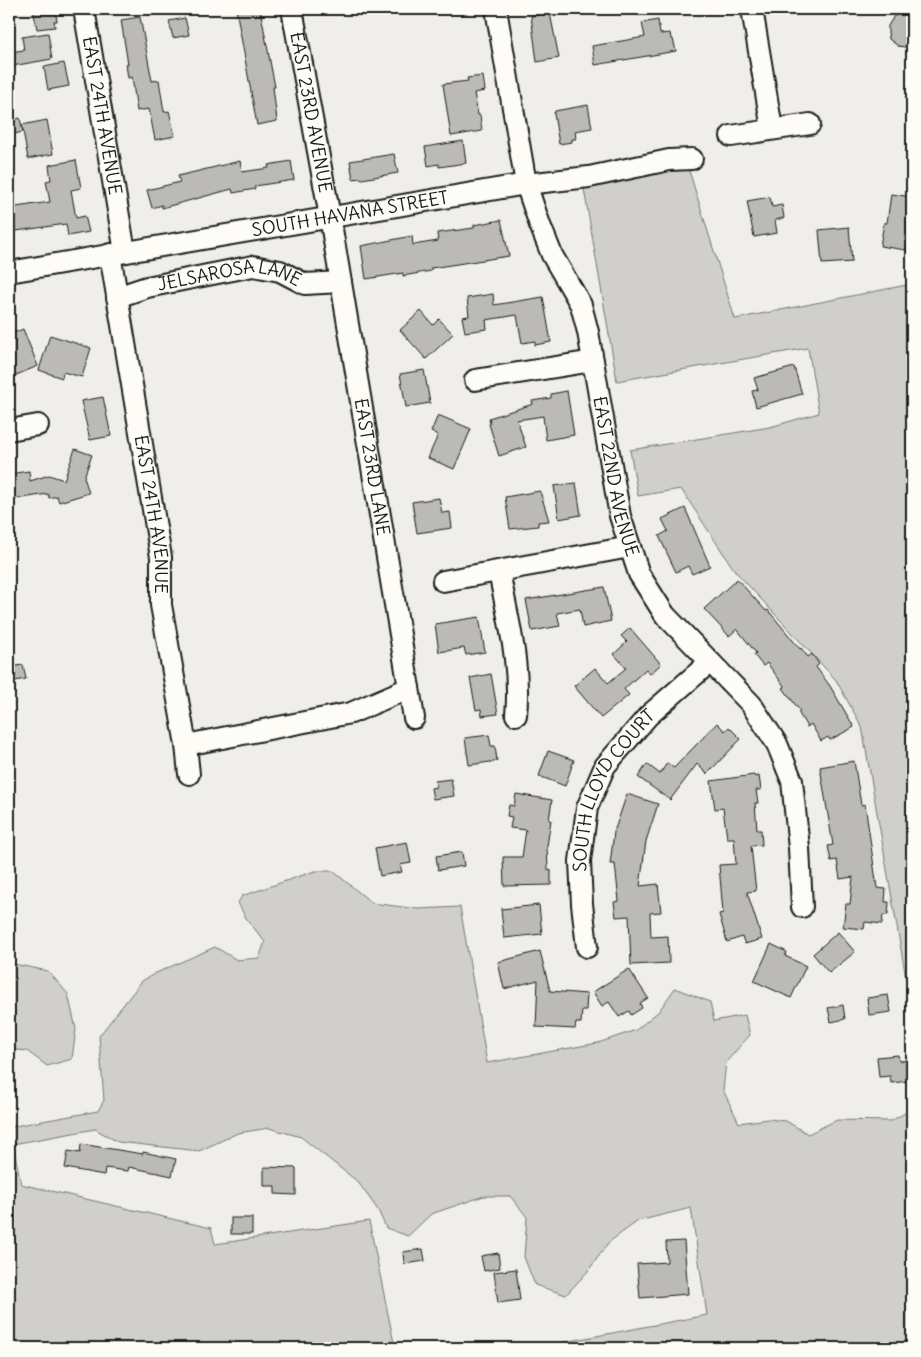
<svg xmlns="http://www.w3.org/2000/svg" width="921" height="1357" font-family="Delius,sans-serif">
	<rect width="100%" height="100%" fill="#f0eeea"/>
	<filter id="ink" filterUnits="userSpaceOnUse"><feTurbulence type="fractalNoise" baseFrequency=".02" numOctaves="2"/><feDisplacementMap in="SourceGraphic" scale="10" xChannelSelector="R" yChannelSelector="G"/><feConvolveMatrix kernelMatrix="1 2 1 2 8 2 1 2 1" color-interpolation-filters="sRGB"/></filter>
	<g filter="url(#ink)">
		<g fill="#d0cfcc" stroke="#767674">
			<polygon points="687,164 735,319 912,284 912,989 907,984 862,727 836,680 735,571 681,489 638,496 630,450 770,427 819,413 808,348 617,381 583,183"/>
			<polygon points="315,871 333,871 372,903 418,909 460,907 487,1063 598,1043 636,1030 659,1011 675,988 710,1002 714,1021 745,1015 750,1035 726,1062 723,1090 739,1123 768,1119 786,1121 808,1134 837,1120 891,1121 912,1109 912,1348 533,1348 707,1315 691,1208 638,1221 609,1242 588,1271 566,1295 535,1285 524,1257 527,1217 510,1196 484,1196 431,1214 408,1236 386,1228 378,1210 358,1182 301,1137 269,1128 238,1133 199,1151 118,1142 95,1129 13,1144 21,1184 211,1228 215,1244 369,1221 395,1348 9,1348 9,1127 98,1111 104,1100 99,1036 142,981 156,973 215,947 237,960 259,958 265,942 246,918 238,903 242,896"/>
			<polygon points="9,963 48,971 68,994 76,1029 72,1059 47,1066 27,1051 9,1049"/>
		</g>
		<g fill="#bbbab6" stroke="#1c1c1c">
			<polygon points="33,9 55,9 57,21 54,21 55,27 37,29"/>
			<polygon points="236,9 260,9 275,87 273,87 277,121 257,125"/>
			<polygon points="905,11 912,11 912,48 898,46 889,39 888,32 888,26 894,16"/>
			<polygon points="550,13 559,58 537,62 531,16"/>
			<polygon points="140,17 152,81 159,80 164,112 169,111 175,136 155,140 149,109 137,111 132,77 128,78 126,64 128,64 121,20"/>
			<polygon points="185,18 189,35 173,38 169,21"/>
			<polygon points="658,20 660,34 670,33 671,39 673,39 676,51 595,65 592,46 645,37 642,23"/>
			<polygon points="48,33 52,59 12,66 10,52 24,50 22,37"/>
			<polygon points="64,63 69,86 48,90 44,67"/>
			<polygon points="483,76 485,91 474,93 478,115 480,115 482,131 451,136 443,84 468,81 467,78"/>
			<polygon points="588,105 592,128 575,131 576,139 572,139 572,142 559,144 554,114 555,111"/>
			<polygon points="20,118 23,132 9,135 9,121"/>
			<polygon points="47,120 53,154 28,159 22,125"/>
			<polygon points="463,141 466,163 439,167 439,164 428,166 425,147"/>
			<polygon points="394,154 398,173 362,179 361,178 353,179 350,161"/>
			<polygon points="76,160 81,188 71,190 76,218 85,216 89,232 68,236 66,224 9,232 9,208 50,202 46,181 51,180 49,165"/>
			<polygon points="240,161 242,172 269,168 268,165 291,161 294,180 255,186 255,189 233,193 232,189 162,208 162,205 152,208 147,190 180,182 178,176"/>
			<polygon points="891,194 912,197 912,251 880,246 884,223 887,223"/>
			<polygon points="770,197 772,207 782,205 784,218 775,220 777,233 754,237 747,201"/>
			<polygon points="501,220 509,256 431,268 431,271 403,276 403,273 366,279 361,246 412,236 413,245 438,241 437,233 474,228 474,225"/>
			<polygon points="849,227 852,262 822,264 819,230"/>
			<polygon points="493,294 494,305 543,297 551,342 535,345 535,341 522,343 517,315 486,320 487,329 465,332 462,317 469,316 467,298"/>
			<polygon points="421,311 433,325 439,319 453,334 426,359 400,330"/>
			<polygon points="23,329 38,366 9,378 9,335"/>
			<polygon points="50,335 91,348 82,377 63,372 62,378 39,370"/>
			<polygon points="794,367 802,394 756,407 752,391 758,390 754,378"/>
			<polygon points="424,370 430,403 406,407 400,374"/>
			<polygon points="567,391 574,435 546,440 543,416 517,420 526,447 499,456 489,424 490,424 489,418 533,404 532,401 551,398 551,394"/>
			<polygon points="103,397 111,436 90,440 81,401"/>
			<polygon points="438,415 471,429 454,469 428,458 438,435 431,432"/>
			<polygon points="75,449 92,455 84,477 89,493 59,502 57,496 49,498 48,494 9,500 9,474 29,471 30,481 49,475 64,480"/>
			<polygon points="576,483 581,515 559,519 554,486"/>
			<polygon points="540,491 549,521 538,522 538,526 510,529 505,497"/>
			<polygon points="439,498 442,513 450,512 452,528 417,533 412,502"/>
			<polygon points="685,508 710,566 692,574 688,566 676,572 659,536 668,531 662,519"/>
			<polygon points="737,579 766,611 768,610 800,649 801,648 808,657 812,654 819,664 816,667 830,686 854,727 830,740 828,737 821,741 811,724 807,727 798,712 800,711 783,688 785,687 767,663 763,666 754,655 756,653 737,629 729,636 704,609"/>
			<polygon points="604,587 611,621 583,627 580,609 557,613 560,626 532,631 526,600"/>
			<polygon points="479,617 485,652 466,655 464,648 439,652 435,624"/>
			<polygon points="630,628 661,664 650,674 646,669 624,689 629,695 601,718 574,686 595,668 608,683 626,668 614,654 627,642 621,636"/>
			<polygon points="23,665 26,679 9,682 9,667"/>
			<polygon points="491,674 498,714 482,716 481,709 476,710 470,678"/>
			<polygon points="717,723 725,731 729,727 741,739 707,774 697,764 670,800 638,777 647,764 660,774 667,763 674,768"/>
			<polygon points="489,735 491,746 495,746 497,761 469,765 465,738"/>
			<polygon points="548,751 574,760 565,786 539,776"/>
			<polygon points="854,761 861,805 865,804 877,888 886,889 885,902 889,902 888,915 883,915 882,924 865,922 864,929 843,927 846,904 850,904 853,877 840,879 837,860 831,861 828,846 833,845 820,767"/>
			<polygon points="754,775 755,777 759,776 761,790 756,790 758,803 755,803 757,830 761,830 762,845 751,846 756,891 747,892 762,939 745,944 742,937 727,942 719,914 723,913 719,865 736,864 734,838 727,838 723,808 715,809 711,781"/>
			<polygon points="451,779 454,796 433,799 431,788 436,787 435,781"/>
			<polygon points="516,794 552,800 549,820 551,820 547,846 548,870 551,870 551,885 504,886 503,857 522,857 526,830 510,828 512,817 507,816 509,805 514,806"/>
			<polygon points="627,794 658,804 646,841 640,886 658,884 661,912 650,913 651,937 668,936 669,963 631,965 629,916 616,917 614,902 619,901 615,864 610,864 614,832"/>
			<polygon points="407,842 411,863 400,865 402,872 380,876 375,848"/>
			<polygon points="462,852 464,866 438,870 436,856"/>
			<polygon points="539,905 542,934 504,938 501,909"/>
			<polygon points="838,932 855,952 829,973 813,954"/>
			<polygon points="771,944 787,952 785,956 806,966 791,998 754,981"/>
			<polygon points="540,951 550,991 587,994 586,1010 582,1010 581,1023 576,1023 575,1029 536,1027 538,980 504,989 498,962"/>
			<polygon points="629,969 648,998 640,1003 642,1008 631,1015 629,1011 619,1017 609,1002 602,1006 593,992"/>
			<polygon points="888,995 891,1012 869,1015 867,998"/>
			<polygon points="843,1005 845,1019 831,1022 828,1008"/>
			<polygon points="898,1055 899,1061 912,1060 912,1072 908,1073 909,1081 891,1083 890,1076 879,1077 877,1057"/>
			<polygon points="81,1144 143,1154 143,1152 176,1159 172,1176 129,1167 128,1171 105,1168 104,1175 65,1168 68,1151 80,1153"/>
			<polygon points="264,1167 296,1168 296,1195 275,1194 275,1186 264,1186"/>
			<rect x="231" y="1218" width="21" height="16"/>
			<polygon points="684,1241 688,1294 640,1298 637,1264 667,1262 666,1242"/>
			<polygon points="423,1249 425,1261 404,1264 403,1252"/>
			<polygon points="498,1253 500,1268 484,1271 481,1256"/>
			<polygon points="516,1269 520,1300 498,1303 494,1272"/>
		</g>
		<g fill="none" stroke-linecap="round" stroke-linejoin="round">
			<defs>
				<g id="minor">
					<path id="s1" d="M84,9L125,252"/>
					<path id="s2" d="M292,9L330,217L414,718"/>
					<path id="s3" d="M496,9L526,184L540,225L552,255L581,305L588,332L620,516L639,574L665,615L751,704L777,744L792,781L799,848L802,907"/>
					<polyline points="752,9 772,129"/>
					<polyline points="731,136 810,124"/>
					<path id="s4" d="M110,254L161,557V605L186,745L189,774"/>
					<path id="s5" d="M9,272L526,184L589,177L669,160L692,159"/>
					<path id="s6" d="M117,297L147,287L253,266L280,271L305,284L341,282"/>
					<polyline points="475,380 593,361"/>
					<polyline points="9,430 38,425"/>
					<path d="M499,571C508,620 521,665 516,715"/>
					<polyline points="443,581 630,547"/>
					<polyline points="186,745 351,713 409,688"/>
					<path id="s7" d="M587,947L582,904L580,861L587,808L605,766L648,716L710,662"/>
				</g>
			</defs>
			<use href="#minor" stroke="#1c1c1c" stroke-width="24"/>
			<use href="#minor" stroke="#fdfcf7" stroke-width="20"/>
		</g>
	</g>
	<g text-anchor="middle" stroke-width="4" stroke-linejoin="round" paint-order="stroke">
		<g font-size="18" fill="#1c1c1c" stroke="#fdfcf7">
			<text dy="6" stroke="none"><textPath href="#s2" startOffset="105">EAST 23RD AVENUE</textPath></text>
			<text dy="6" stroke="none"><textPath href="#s1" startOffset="108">EAST 24TH AVENUE</textPath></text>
			<text dy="6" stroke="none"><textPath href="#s5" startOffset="346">SOUTH HAVANA STREET</textPath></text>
			<text dy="6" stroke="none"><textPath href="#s6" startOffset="116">JELSAROSA LANE</textPath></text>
			<text dy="6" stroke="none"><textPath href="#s2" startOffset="465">EAST 23RD LANE</textPath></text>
			<text dy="6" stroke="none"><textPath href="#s3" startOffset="486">EAST 22ND AVENUE</textPath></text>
			<text dy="6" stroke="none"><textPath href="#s4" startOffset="264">EAST 24TH AVENUE</textPath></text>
			<text dy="6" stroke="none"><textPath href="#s7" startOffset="166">SOUTH LLOYD COURT</textPath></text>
		</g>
	</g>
	<rect width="921" height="1357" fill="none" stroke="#fdfcf7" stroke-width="30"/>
	<rect x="15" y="15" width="891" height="1327" fill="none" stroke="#1c1c1c" stroke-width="2" filter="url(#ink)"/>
</svg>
